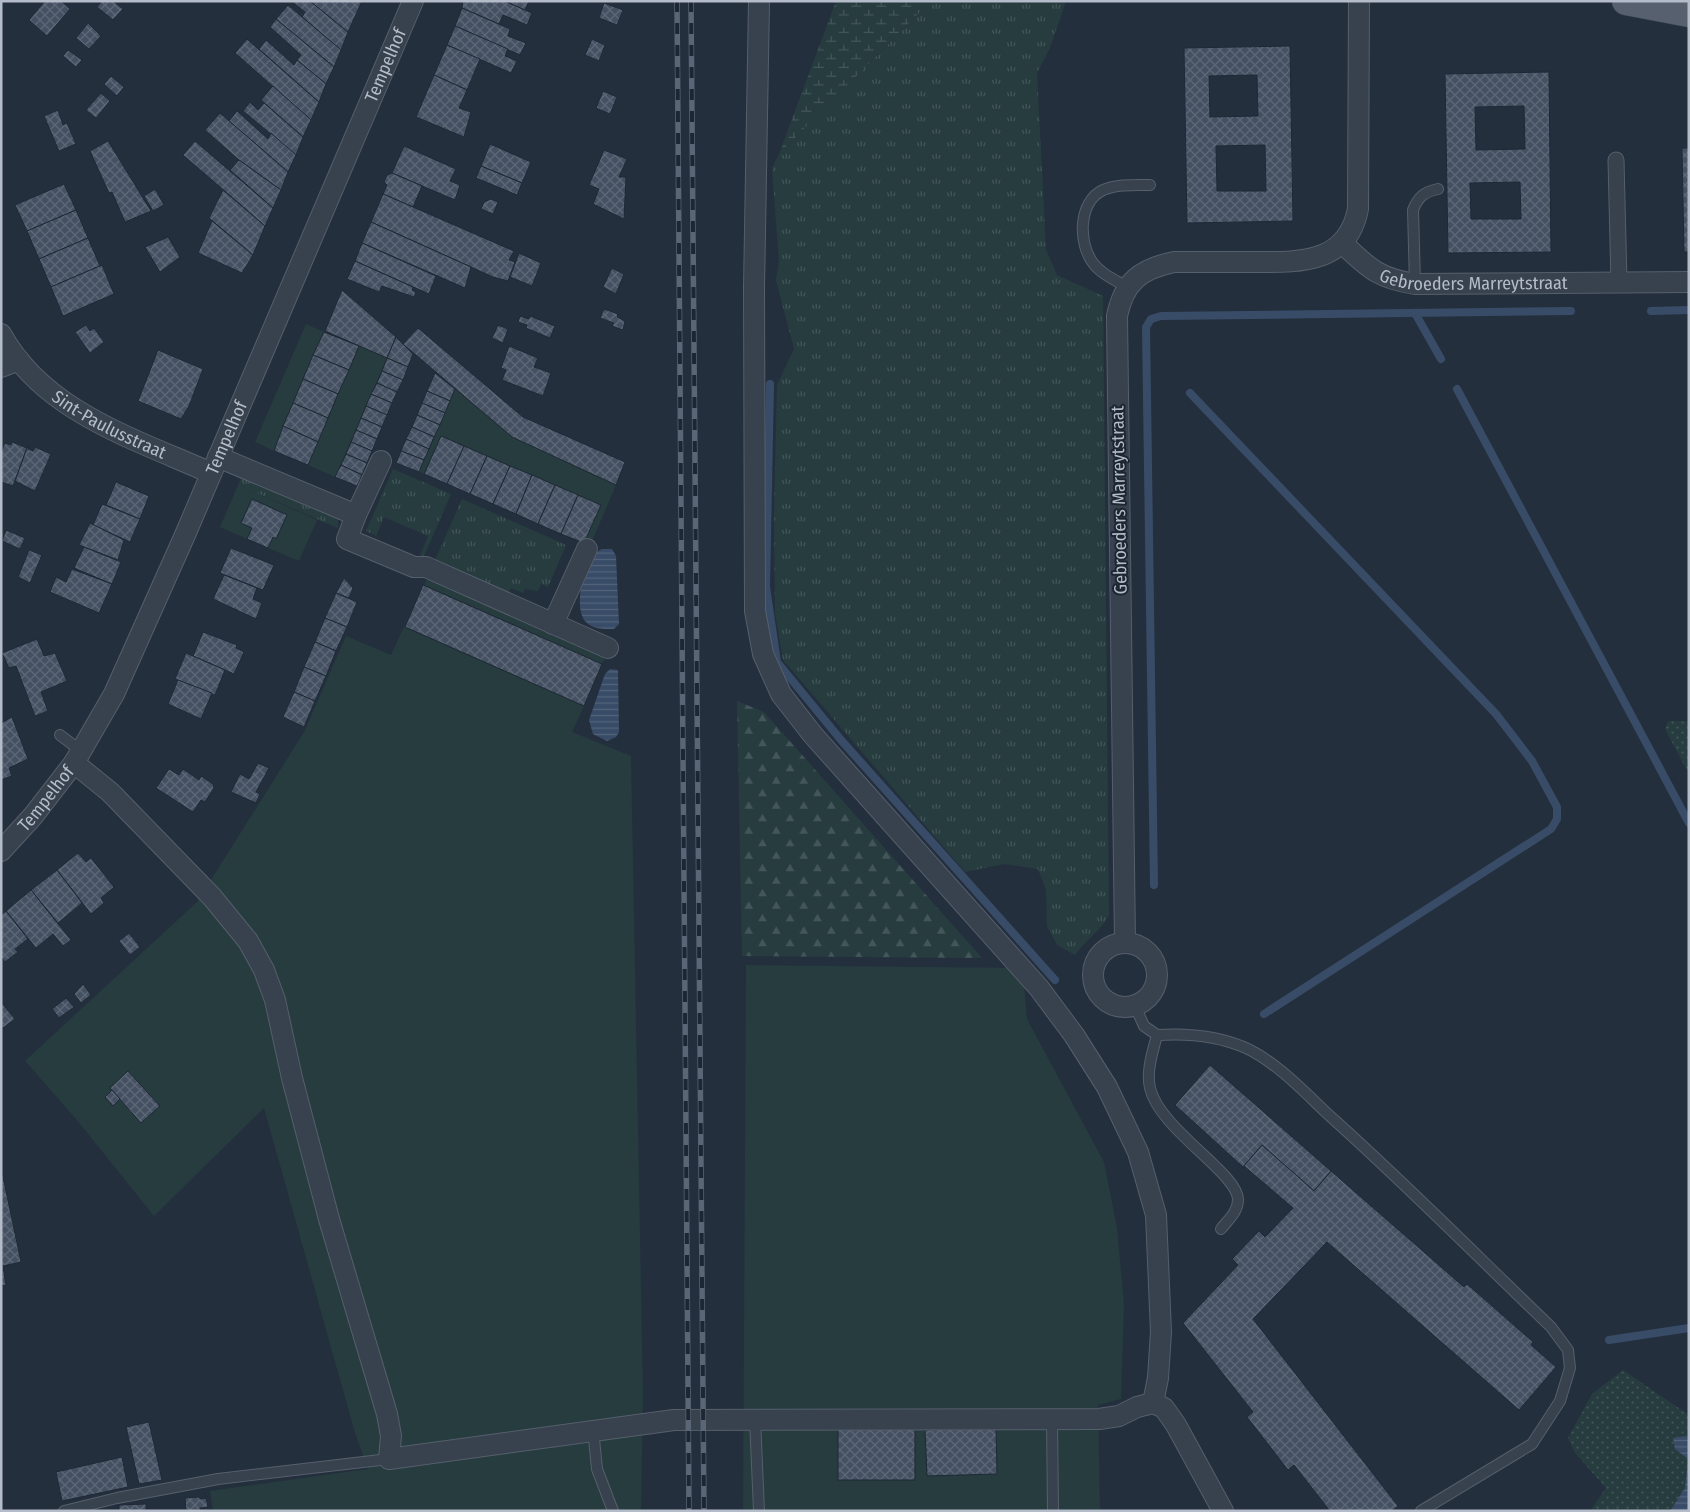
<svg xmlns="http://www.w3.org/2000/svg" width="1690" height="1512" font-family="'Fira Sans Condensed',sans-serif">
	<defs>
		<pattern id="grass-tufts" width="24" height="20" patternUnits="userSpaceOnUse" patternTransform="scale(1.25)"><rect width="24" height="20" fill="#263c3f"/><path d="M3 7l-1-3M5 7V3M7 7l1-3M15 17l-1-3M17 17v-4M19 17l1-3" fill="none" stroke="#435659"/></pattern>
		<pattern id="forest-firs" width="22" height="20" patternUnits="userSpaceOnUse" patternTransform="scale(1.25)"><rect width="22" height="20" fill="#263c3f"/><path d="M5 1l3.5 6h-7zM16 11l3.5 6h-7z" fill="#435659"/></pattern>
		<pattern id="wetland-marsh" width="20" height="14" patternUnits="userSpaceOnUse" patternTransform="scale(1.25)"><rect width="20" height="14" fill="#263c3f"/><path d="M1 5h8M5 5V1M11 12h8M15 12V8" fill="none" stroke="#435659"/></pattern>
		<pattern id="park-dots" width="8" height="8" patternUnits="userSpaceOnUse" patternTransform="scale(1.25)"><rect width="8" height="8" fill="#263c3f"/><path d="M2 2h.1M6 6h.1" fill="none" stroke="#435659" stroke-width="1.8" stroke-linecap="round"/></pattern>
		<pattern id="water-rules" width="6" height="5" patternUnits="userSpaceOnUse" patternTransform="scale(1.25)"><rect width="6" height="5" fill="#394c67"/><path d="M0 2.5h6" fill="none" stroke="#53647b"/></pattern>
		<pattern id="building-cross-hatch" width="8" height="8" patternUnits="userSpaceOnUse" patternTransform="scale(1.25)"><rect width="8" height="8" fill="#455162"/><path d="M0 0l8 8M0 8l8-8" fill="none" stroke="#5d6877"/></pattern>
	</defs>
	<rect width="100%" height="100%" fill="#242f3e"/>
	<g fill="url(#grass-tufts)">
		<path d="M931,1H1066L1050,48L1037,73L1046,250L1057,275L1103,296L1109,915C1101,931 1085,940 1075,955L1057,945L1047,926L1046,890L1038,869L1004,864L965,872L783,660L775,613L774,514L777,385L794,349L776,280L779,261L772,168L779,154Z"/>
		<polygon points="393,469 451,494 424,556 420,555 428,536 384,517 376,536 366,531"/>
		<polygon points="241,478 335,517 338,520 338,528 238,485"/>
		<polygon points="462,499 566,545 548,587 541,584 538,591 525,589 523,593 511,588 509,592 435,560"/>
	</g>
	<polygon fill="url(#forest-firs)" points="737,701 764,712 982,958 742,956"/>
	<polygon fill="url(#wetland-marsh)" points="836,1 931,1 779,154"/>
	<g fill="url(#park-dots)">
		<polygon points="1668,721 1689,721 1689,774 1665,729"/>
		<polygon points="1623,1370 1689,1415 1689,1511 1590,1511 1606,1488 1575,1453 1568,1438 1592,1394"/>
	</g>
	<g fill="#263c3f">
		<polygon points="306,324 324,332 274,451 255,442"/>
		<polygon points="359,346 387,358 335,477 308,465"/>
		<polygon points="455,389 512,437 616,485 590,546 584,543 601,505 441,436 424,474 419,472"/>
		<polygon points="238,485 317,520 299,561 268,548 273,537 277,538 286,515 252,499 241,523 252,528 247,539 220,527"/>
		<polygon points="429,575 607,653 602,664 424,585"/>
		<polygon points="404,627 584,706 572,732 631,756 643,1397 641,1511 213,1511 210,1491 368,1469 355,1433 264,1108 154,1216 76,1119 25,1061 197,902 304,732 346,636 391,655"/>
		<polygon points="746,965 1016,968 1023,975 1027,1019 1104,1162 1117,1228 1124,1304 1121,1399 1098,1405 1100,1511 743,1511"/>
	</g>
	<g fill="url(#water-rules)">
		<path d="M602,549H612L616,556L619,624L614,629C605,629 595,630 587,623C571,609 585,556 602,549Z"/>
		<polygon points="610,669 618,670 619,732 616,737 607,741 593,734 589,720 605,674"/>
		<polygon points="1686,1436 1689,1438 1689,1511 1670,1511 1685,1488 1688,1459 1675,1449 1673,1438"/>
	</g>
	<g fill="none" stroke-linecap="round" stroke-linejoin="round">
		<g stroke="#394c67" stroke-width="8">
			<polyline points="1651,311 1689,310"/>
			<polyline points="1415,313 1441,359"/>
			<polyline points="770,384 766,587 777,662 841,740 1055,980"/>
			<polyline points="1457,389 1689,823"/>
			<polyline points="1190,393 1496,714 1532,761 1557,807 1557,819 1551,829 1264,1014"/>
			<polyline points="1154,885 1146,327 1151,319 1161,316 1571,311"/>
			<polyline points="1609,1340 1689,1328"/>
		</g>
	</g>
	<g fill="url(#building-cross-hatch)" stroke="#1f2835" fill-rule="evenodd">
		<polygon points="45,1 61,1 70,9 47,36 29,20"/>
		<polygon points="102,1 113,1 123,9 113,20 97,7"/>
		<polygon points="291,1 310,1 348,32 341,50 302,17 305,12"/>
		<polygon points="310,1 362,1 348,32"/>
		<polygon points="463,1 505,1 532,13 527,25 503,15 499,24 462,8"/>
		<polygon points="505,1 529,1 525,10"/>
		<polygon points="604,3 623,10 617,25 599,18"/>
		<polygon points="288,5 341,50 334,67 276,19"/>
		<polygon points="462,8 510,29 508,36 526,43 520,55 455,26"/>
		<polygon points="276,19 334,67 326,84 297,60 301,55 270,27"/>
		<polygon points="88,23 101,36 89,49 76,38"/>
		<polygon points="455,26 508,49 505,56 517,61 511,73 447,45"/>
		<polygon points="247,39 319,102 311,120 235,53"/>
		<polygon points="592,39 605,45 599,61 585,55"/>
		<polygon points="266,40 294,65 297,60 326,84 319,102 259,49"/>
		<polygon points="447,45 480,59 467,90 434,75"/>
		<path d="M1290,46L1293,221L1187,223L1184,48ZM1257,75L1258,116L1210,117L1209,76ZM1265,145L1266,191H1217L1216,146Z"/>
		<polygon points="68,50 82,60 76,67 63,56"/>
		<path d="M1549,72L1551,252L1448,253L1445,74ZM1524,106L1525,149L1476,150L1475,107ZM1520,182L1521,219H1471L1470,183Z"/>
		<polygon points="434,75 467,90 459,108 471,112 464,137 416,117"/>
		<polygon points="111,76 124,87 117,96 104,84"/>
		<polygon points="273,86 311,120 303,137 261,100"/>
		<polygon points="603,91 617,97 610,114 596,108"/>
		<polygon points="101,93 110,101 96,118 86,110"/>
		<polygon points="250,102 258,110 264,103 303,137 296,155 243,111"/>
		<polygon points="58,110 63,125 67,123 76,144 59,151 44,116"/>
		<polygon points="237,111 268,139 271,133 296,155 288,172 229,121"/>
		<polygon points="220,113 288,172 281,190 239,160 205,130"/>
		<polygon points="108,141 151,211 125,222 112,192 109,193 90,151"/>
		<polygon points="195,141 273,208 265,226 183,155"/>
		<polygon points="490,144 531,162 522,183 481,166"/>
		<polygon points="404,146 456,169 450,181 460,185 455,200 392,173"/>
		<polygon points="1682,148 1689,148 1689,252 1684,252"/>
		<polygon points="604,150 627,159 619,177 626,177 624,219 593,204 599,189 589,185"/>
		<polygon points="239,160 281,190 273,208 230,170"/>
		<polygon points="481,166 522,183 517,195 476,178"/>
		<polygon points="392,173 422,186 413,207 383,194 387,185 384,182 387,175"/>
		<polygon points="64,184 76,210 27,231 15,205"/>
		<polygon points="155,189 164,205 153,211 144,196"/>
		<polygon points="223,190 265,226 253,255 209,218"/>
		<polygon points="383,194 514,251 509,260 515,262 508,281 493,277 371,222"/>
		<polygon points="491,199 498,202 493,214 481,209 484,202"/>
		<polygon points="76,210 88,238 39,259 27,231"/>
		<polygon points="212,221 253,255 242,273 198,253"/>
		<polygon points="371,222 471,267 465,288 362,243"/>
		<polygon points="168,237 180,257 160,272 145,247"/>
		<polygon points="88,238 100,266 51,287 39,259"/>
		<polygon points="362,243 436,276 429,294 355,261"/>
		<polygon points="519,253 541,263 532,286 510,277"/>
		<polygon points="355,261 413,287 412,290 416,292 414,297 382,286 379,292 347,279"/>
		<polygon points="102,265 114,294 63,316 51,287"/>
		<polygon points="612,268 624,274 616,294 603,287"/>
		<polygon points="342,290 396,337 387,358 325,331"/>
		<polygon points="604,309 618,314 617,317 625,321 623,330 612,326 614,323 600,318"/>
		<polygon points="520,316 529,319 530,316 555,326 550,338 526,328 527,325 518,322"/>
		<polygon points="86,325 90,331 94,328 104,342 90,353 75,332"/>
		<polygon points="498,325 508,329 503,343 492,338"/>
		<polygon points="418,328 523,417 625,462 616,485 512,437 403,344"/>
		<polygon points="324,332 359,346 349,370 313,355"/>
		<polygon points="396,337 413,354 408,367 387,358"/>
		<polygon points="509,346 538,358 534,367 551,373 543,396 502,380 506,370 501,368"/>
		<polygon points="158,350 203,369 189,406 181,419 138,401"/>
		<polygon points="313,355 349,370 338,394 303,379"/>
		<polygon points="387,358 408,367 403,380 382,371"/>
		<polygon points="382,371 403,380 397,392 377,383"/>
		<polygon points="435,373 455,389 450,401 427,391"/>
		<polygon points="303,379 338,394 328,418 293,403"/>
		<polygon points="377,383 397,392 392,403 371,394"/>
		<polygon points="427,391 450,401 445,413 422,403"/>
		<polygon points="371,394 392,403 387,415 366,406"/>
		<polygon points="293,403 328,418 318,442 283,426"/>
		<polygon points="422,403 445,413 440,425 417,415"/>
		<polygon points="366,406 387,415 382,427 361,418"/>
		<polygon points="417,415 440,425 434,437 412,427"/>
		<polygon points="361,418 382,427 377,439 356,430"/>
		<polygon points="283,426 318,442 308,465 274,451"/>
		<polygon points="412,427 434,437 429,449 406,439"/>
		<polygon points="356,430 377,439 372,451 351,442"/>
		<polygon points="441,436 464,446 447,484 424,474"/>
		<polygon points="406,439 429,449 424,460 401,451"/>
		<polygon points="12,442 27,448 13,486 1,482 1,452 5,443 11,445"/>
		<polygon points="351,442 372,451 367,463 346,454"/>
		<polygon points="29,445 28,449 33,451 35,447 51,454 35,491 15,481 27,448"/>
		<polygon points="464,446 487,456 470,494 447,484"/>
		<polygon points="401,451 424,460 419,472 396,463"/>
		<polygon points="346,454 367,463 362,475 341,465"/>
		<polygon points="487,456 510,466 493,504 470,494"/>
		<polygon points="341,465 362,475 357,486 335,477"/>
		<polygon points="510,466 532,475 516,514 493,504"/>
		<polygon points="532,475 555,485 538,524 516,514"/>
		<polygon points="116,482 149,496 140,519 106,505"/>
		<polygon points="555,485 578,495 561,534 538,524"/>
		<polygon points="578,495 601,505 584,543 561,534"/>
		<polygon points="252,499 287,515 276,539 273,537 268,548 247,539 252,528 241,523"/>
		<polygon points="102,504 140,519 130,542 93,525"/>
		<polygon points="90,523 124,540 118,560 79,545"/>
		<polygon points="6,530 25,538 20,549 2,541"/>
		<polygon points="84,547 121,562 112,584 74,568"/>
		<polygon points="231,548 274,565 263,590 220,573"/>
		<polygon points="29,550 42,555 30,583 18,577"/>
		<polygon points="72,569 112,584 99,613 50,592 56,577 66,582"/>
		<polygon points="224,575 257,588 253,599 262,603 256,619 213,599"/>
		<polygon points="344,578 353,588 349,598 336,593"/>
		<polygon points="423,585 602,664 584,706 405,627"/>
		<polygon points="336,593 357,602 347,627 325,618"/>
		<polygon points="325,618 347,627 336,651 315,642"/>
		<polygon points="203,632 237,645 236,648 244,652 234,674 193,656"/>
		<polygon points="37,639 44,656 55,653 67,681 41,692 48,711 35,716 16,666 9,668 2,653"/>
		<polygon points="315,642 336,651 326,676 304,667"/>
		<polygon points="186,653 225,670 215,695 175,679"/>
		<polygon points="304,667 326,676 315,701 294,692"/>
		<polygon points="178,680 212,693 201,719 168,704"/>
		<polygon points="294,692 315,701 304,727 283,717"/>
		<polygon points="12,717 28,759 9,768 12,776 1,780 1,723"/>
		<polygon points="258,763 269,768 256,792 260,794 256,803 231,792 240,774 249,779"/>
		<polygon points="169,769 179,775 183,769 199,780 201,776 213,784 214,788 205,802 201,800 193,812 156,788"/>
		<polygon points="78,853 86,862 91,858 114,887 101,898 104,903 91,914 57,870"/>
		<polygon points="57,870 82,903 58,923 31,890"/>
		<polygon points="31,890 71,940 63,946 53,934 36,948 6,911"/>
		<polygon points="6,911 28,939 15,949 18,952 5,962 1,957 1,915"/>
		<polygon points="129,933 140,947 130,955 119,941"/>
		<polygon points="83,984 91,995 81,1003 74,994"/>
		<polygon points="66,998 74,1007 59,1018 52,1009"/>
		<polygon points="1,1002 15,1019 3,1028 1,1026"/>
		<polygon points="1210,1065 1331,1171 1314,1191 1262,1145 1243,1167 1175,1105"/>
		<polygon points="128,1071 160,1106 141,1123 110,1088"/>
		<polygon points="112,1090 120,1099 113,1106 105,1097"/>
		<polygon points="1262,1145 1314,1191 1331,1171 1464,1287 1467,1284 1533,1342 1531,1345 1556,1367 1519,1410 1327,1242 1253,1319 1398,1506 1392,1511 1330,1511 1294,1465 1288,1470 1247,1417 1253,1412 1183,1323 1238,1265 1232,1259 1259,1231 1265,1237 1293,1208 1244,1166"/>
		<polygon points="1,1155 1,1167 21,1262 3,1266 6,1285 1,1286"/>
		<polygon points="149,1422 162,1480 139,1484 126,1427"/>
		<rect x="838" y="1427" width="77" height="53"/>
		<polygon points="996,1427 997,1474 927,1476 925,1430"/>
		<polygon points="122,1457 128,1487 62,1501 56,1472"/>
		<polygon points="199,1497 200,1499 206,1498 208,1507 200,1508 200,1511 186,1511 185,1498"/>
		<polygon points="146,1504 146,1511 119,1511 119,1505"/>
	</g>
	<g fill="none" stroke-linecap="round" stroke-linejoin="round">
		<defs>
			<g id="service">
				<path d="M1415,284L1413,210C1418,197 1424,192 1438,189"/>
				<path d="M1127,287C1115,280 1101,274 1093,263C1078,243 1078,202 1103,190C1117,184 1134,185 1150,185"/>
				<polyline points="60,735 81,751"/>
				<path d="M1135,1006L1144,1026L1157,1035C1153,1051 1146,1071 1150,1088C1159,1129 1239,1174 1238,1200C1238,1212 1227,1221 1221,1229"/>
				<path d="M1157,1035C1187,1033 1219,1036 1246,1048C1278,1063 1306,1094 1331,1117C1407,1185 1478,1257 1551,1327L1568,1350L1570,1368L1560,1401L1532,1444L1421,1511"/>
				<polyline points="755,1418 759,1511"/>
				<polyline points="1052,1418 1053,1511"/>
				<polyline points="593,1429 597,1469 613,1511"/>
				<polyline points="64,1511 117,1498 218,1479 389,1459"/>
			</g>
			<polyline id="pedestrian" points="1616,160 1619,283"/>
			<g id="minor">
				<polyline points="759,1 754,288 755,611 763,654 781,694 813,735 1039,988 1074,1035 1107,1087 1138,1152 1156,1215 1161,1332 1158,1378 1153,1403"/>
				<path id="s1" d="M1342,243C1369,268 1377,278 1415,284L1689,282"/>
				<path id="s2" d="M1,334C44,412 135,439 211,473"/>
				<polyline points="1,367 19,360"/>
				<polyline points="218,457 356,515 381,461"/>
				<polyline points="356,515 347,539 414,567 426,567 608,648"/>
				<polyline points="553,624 587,549"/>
				<polyline points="74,763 110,792 212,897 248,941 264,970 275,1000 292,1078 329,1219 387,1414 391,1436 389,1459 674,1420 1099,1419 1119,1416 1137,1407 1153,1403 1164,1408 1176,1425 1223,1511"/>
				<path id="s3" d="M1,851L33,816L74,763L114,694L185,535L413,1"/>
				<circle cx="1125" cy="975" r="32"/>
				<path d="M1125,943L1117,316C1124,282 1140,269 1174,262C1199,262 1225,262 1250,262C1296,262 1347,266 1358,209L1359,1"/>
			</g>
			<polyline id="primary" points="1626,1 1689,13"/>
		</defs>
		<use href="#service" stroke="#565f6c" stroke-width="12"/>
		<use href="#pedestrian" stroke="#565f6c" stroke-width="17"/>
		<use href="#minor" stroke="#565f6c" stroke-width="22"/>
		<use href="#primary" stroke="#414a57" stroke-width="29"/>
		<use href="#service" stroke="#38414e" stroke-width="10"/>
		<use href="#pedestrian" stroke="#38414e" stroke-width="15"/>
		<use href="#minor" stroke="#38414e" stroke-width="20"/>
		<use href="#primary" stroke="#56606e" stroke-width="28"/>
		<defs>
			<g id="rail">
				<polyline points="677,1 689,1511"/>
				<polyline points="691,1 704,1511"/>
			</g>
		</defs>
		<use href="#rail" stroke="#5a6575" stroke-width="5.5"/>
		<use href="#rail" stroke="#1d2633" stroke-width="4" stroke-dasharray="11" stroke-linecap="butt"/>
	</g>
	<g text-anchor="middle" stroke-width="4" stroke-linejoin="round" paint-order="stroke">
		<g font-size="18" fill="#b4bcc9" stroke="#1d2633">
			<text dy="6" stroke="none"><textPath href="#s3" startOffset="879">Tempelhof</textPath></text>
			<text dy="6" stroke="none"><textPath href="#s1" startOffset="144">Gebroeders Marreytstraat</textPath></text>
			<text dy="6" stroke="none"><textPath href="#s2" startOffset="144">Sint-Paulusstraat</textPath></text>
			<text dy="6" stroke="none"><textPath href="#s3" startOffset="474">Tempelhof</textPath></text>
			<text transform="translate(1119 500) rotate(-91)" y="6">Gebroeders Marreytstraat</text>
			<text dy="6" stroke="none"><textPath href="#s3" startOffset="69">Tempelhof</textPath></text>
		</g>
	</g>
	<rect width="1690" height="1512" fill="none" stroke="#b4bcc9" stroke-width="5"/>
</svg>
